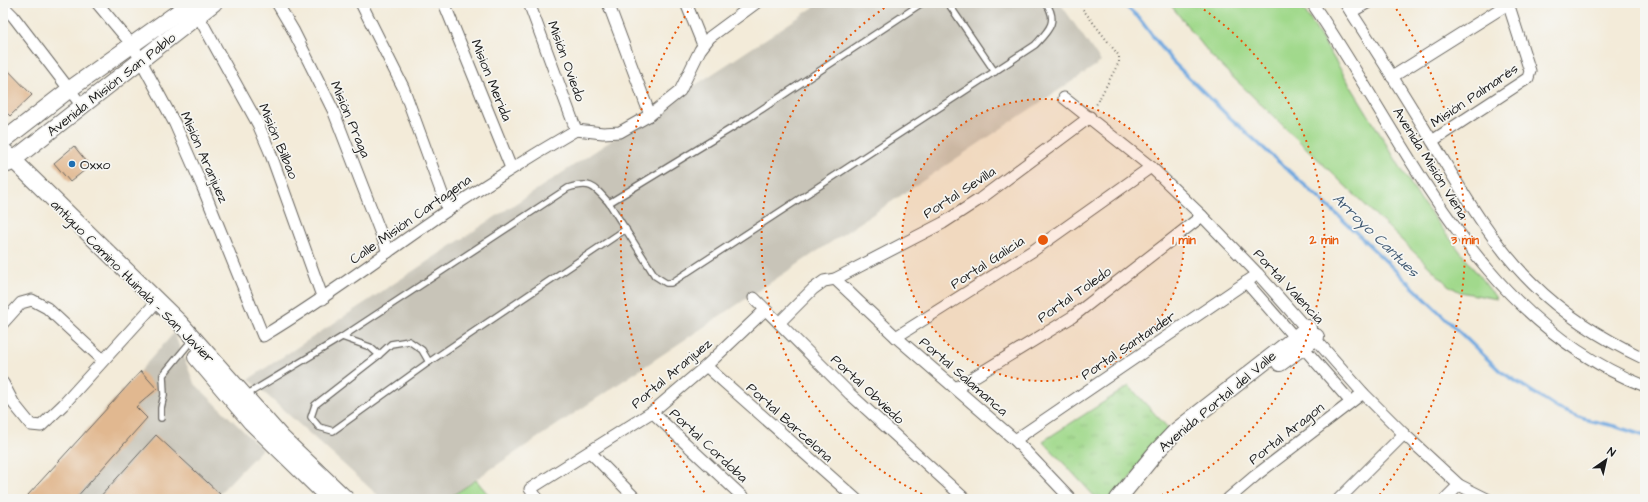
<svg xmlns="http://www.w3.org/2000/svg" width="1648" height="502" font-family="'Architects Daughter',sans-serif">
	<defs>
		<pattern id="park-tufts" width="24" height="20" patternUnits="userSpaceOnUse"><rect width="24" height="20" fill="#a1d98c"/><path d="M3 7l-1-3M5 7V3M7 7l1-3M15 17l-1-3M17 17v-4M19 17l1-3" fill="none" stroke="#8aba78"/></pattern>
	</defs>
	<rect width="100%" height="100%" fill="#f6f6f2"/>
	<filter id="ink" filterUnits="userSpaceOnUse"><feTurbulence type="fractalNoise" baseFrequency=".025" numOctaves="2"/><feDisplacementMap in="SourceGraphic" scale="8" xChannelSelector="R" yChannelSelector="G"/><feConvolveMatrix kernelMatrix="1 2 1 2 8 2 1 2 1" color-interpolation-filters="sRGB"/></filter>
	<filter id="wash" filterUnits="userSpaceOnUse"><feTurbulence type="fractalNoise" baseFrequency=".012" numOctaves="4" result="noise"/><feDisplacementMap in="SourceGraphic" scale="16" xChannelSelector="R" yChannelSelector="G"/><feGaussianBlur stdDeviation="0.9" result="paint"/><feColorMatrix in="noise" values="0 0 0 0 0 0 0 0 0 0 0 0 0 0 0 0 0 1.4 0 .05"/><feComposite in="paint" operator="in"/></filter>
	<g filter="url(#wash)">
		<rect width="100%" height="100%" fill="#f3ebd9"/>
		<g fill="#c8c4b8">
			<polygon points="820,3 1060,3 1101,62 446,499 382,499 249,379"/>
			<polygon points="174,333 194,383 262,449 214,499 31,499 28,495"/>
		</g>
		<g fill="#a1d98c" stroke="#5e7a54">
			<polygon points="1169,3 1300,3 1421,201 1497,299 1460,292 1448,285 1213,58"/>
			<polygon points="476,480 492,499 447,499"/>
		</g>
		<polygon fill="url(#park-tufts)" stroke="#5e7a54" points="1129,386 1169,429 1113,499 1097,499 1043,441"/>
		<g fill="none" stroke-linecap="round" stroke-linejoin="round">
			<polyline stroke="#71a9e0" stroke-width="3.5" points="1122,3 1138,17 1172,61 1227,115 1341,218 1500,371 1559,409 1584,419 1614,426 1645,436"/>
		</g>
		<g id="blocks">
			<g fill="#e1b890">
				<polygon points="3,65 32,95 10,116 3,109"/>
				<polygon points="74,146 90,166 70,182 54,163"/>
				<polygon points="141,371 157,389 136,407 147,418 75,499 31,499 28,495"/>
				<polygon points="156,435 220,494 215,499 98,499"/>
			</g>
		</g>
	</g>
	<g filter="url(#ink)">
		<use href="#blocks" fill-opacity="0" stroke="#67645e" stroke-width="1"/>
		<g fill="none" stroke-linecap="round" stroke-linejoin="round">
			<defs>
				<g id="lane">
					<polyline points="948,3 995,72"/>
					<path d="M609,203L655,276L666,283H671L1035,45C1048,31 1059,22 1046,3"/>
					<polyline points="342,337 370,347 379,355 315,405 311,417 319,427 333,431 429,362 626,229"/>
					<polyline points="379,355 391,344 409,341 422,350 429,362"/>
					<path d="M246,395L342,337L568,188C591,181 594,186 609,203L750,117L922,3"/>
					<polyline points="161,418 161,408 164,395 163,375 187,346"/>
				</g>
				<g id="street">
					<path d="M97,3L133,46L175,124L203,188L263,336C327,298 386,252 448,210C490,182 533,155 576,130"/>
					<polyline points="277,3 293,30 333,110 388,252"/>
					<polyline points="361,3 403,87 448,210"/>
					<polyline points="444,3 511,168"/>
					<polyline points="529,3 576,130"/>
					<polyline points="608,3 650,115"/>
					<polyline points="686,3 703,45"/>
					<path d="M1312,3C1408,142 1476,320 1645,386"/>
					<path d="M1345,3C1375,48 1404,95 1432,141C1462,191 1490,242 1533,284C1564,315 1605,340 1645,359"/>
					<polyline points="3,6 13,16 82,106"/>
					<polyline points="195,10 258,124 270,152 323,299"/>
					<polyline points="1351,12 1367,3"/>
					<polyline points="1392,77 1508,4"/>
					<polyline points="1064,98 1151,167 1202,216 1258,274 1363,393 1404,434 1459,485 1487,499"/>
					<polyline points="576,130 603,133 620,132 650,115 680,91 700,50 710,37 756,3"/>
					<polyline points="1432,141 1528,78 1530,71 1508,3"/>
					<polyline points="835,279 896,337 1015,440 1071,499"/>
					<polyline points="1246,282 1350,401"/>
					<polyline points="754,298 850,394 965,499"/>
					<polyline points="3,323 21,303 32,300 47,308 103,360"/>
					<polyline points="779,323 813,289 824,281 835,279 943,223 980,199 1090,117"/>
					<polyline points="896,337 1034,250 1151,167"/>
					<polyline points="706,366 856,499"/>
					<polyline points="3,383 14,404 31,425 41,426 63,405 151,308"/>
					<polyline points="956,388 1072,317 1202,216"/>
					<polyline points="652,412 745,499"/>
					<polyline points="1015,440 1258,274"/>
					<polyline points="590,452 636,499"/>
					<polyline points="538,499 530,489 652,412 706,366 765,310"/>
					<polyline points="1228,499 1255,476 1363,393"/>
					<polyline points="1339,499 1404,434"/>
					<polyline points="1445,499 1459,485"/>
				</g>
				<g id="secondary">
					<polyline points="3,141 70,89 191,3"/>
					<polyline points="3,150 180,323 282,438 346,499"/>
					<polyline points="8,164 214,3"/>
					<polyline points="196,357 251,422 329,498"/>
					<polyline points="1280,363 1316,337"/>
					<polyline points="1118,499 1157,451 1176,431 1308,328"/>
				</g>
			</defs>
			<use href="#lane" stroke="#67645e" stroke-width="8"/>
			<use href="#street" stroke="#67645e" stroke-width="13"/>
			<use href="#secondary" stroke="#67645e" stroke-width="18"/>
			<polyline stroke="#67645e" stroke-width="2" stroke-dasharray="1 3" stroke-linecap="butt" points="1078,3 1119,56 1119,62 1095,107"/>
			<use href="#lane" stroke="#fff" stroke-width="5.5"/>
			<use href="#street" stroke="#fff" stroke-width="11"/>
			<use href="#secondary" stroke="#fff" stroke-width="16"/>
		</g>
	</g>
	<circle cx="1043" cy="240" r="141" fill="#e8590c" fill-opacity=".12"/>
	<g fill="none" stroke="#e8590c" stroke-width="2" stroke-dasharray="2 4">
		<circle cx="1043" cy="240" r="141"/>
		<path d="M933 499A281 281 0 0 1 892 3M1194 3A281 281 0 0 1 1153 499"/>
		<path d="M708 497A422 422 0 0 1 693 4M1393 4A422 422 0 0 1 1378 497"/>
	</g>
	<circle fill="#1f6fb2" stroke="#f6f6f2" stroke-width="1.5" cx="72" cy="164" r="4"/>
	<g text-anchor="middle" stroke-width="3.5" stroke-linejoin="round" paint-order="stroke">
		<g font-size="14" fill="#1c1c1c" stroke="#f6f6f2">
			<text transform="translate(567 61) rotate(70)" y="5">Misión Oviedo</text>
			<text transform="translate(492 80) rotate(68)" y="5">Mision Merida</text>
			<text transform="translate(111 84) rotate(-38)" y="5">Avenida Misión San Pablo</text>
			<text transform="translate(1474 95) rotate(-34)" y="5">Misión Palmarés</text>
			<text transform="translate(351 119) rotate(67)" y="5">Misión Praga</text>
			<text transform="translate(279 141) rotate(67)" y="5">Misión Bilbao</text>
			<text transform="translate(205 157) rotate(66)" y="5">Misión Aranjuez</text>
			<text transform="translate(1431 163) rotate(58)" y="5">Avenida Misión Viena</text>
			<text transform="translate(959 192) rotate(-33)" y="5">Portal Sevilla</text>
			<text transform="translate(410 219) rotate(-35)" y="5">Calle Misión Cartagena</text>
			<text transform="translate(987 262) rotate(-33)" y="5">Portal Galicia</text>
			<text transform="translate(133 281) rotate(45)" y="5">antiguo Camino Huinalá - San Javier</text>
			<text transform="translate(1289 286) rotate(47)" y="5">Portal Valencia</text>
			<text transform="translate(1074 294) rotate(-35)" y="5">Portal Toledo</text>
			<text transform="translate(1128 345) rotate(-34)" y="5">Portal Santander</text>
			<text transform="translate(671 373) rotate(-40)" y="5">Portal Aranjuez</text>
			<text transform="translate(964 376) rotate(41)" y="5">Portal Salamanca</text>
			<text transform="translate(868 389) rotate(43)" y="5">Portal Obviedo</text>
			<text transform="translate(1217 401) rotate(-40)" y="5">Avenida Portal del Valle</text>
			<text transform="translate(790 422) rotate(42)" y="5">Portal Barcelona</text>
			<text transform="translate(1286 433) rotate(-38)" y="5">Portal Aragon</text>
			<text transform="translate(709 445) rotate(43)" y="5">Portal Cordoba</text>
		</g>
		<g font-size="14" fill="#1c1c1c" stroke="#f6f6f2" text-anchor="start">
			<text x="80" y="169">Oxxo</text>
		</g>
		<g font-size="15" font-style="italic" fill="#425b74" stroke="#f6f6f2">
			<text transform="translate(1376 235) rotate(44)" y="5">Arroyo Cantues</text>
		</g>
	</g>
	<circle cx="1043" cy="240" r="6" fill="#e8590c" stroke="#f6f6f2" stroke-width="2"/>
	<g font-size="12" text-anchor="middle" font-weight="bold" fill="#e8590c" stroke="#f6f6f2" stroke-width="3.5" stroke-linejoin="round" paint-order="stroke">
		<text x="1184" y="244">1 min</text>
		<text x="1324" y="244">2 min</text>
		<text x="1465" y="244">3 min</text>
	</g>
	<rect width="1648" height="502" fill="none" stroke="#f6f6f2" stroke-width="16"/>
	<g transform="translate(1606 460) rotate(34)" stroke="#f6f6f2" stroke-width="3" paint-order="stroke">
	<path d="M0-3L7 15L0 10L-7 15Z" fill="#1c1c1c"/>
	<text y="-6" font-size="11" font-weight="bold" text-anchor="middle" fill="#1c1c1c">N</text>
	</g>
</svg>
